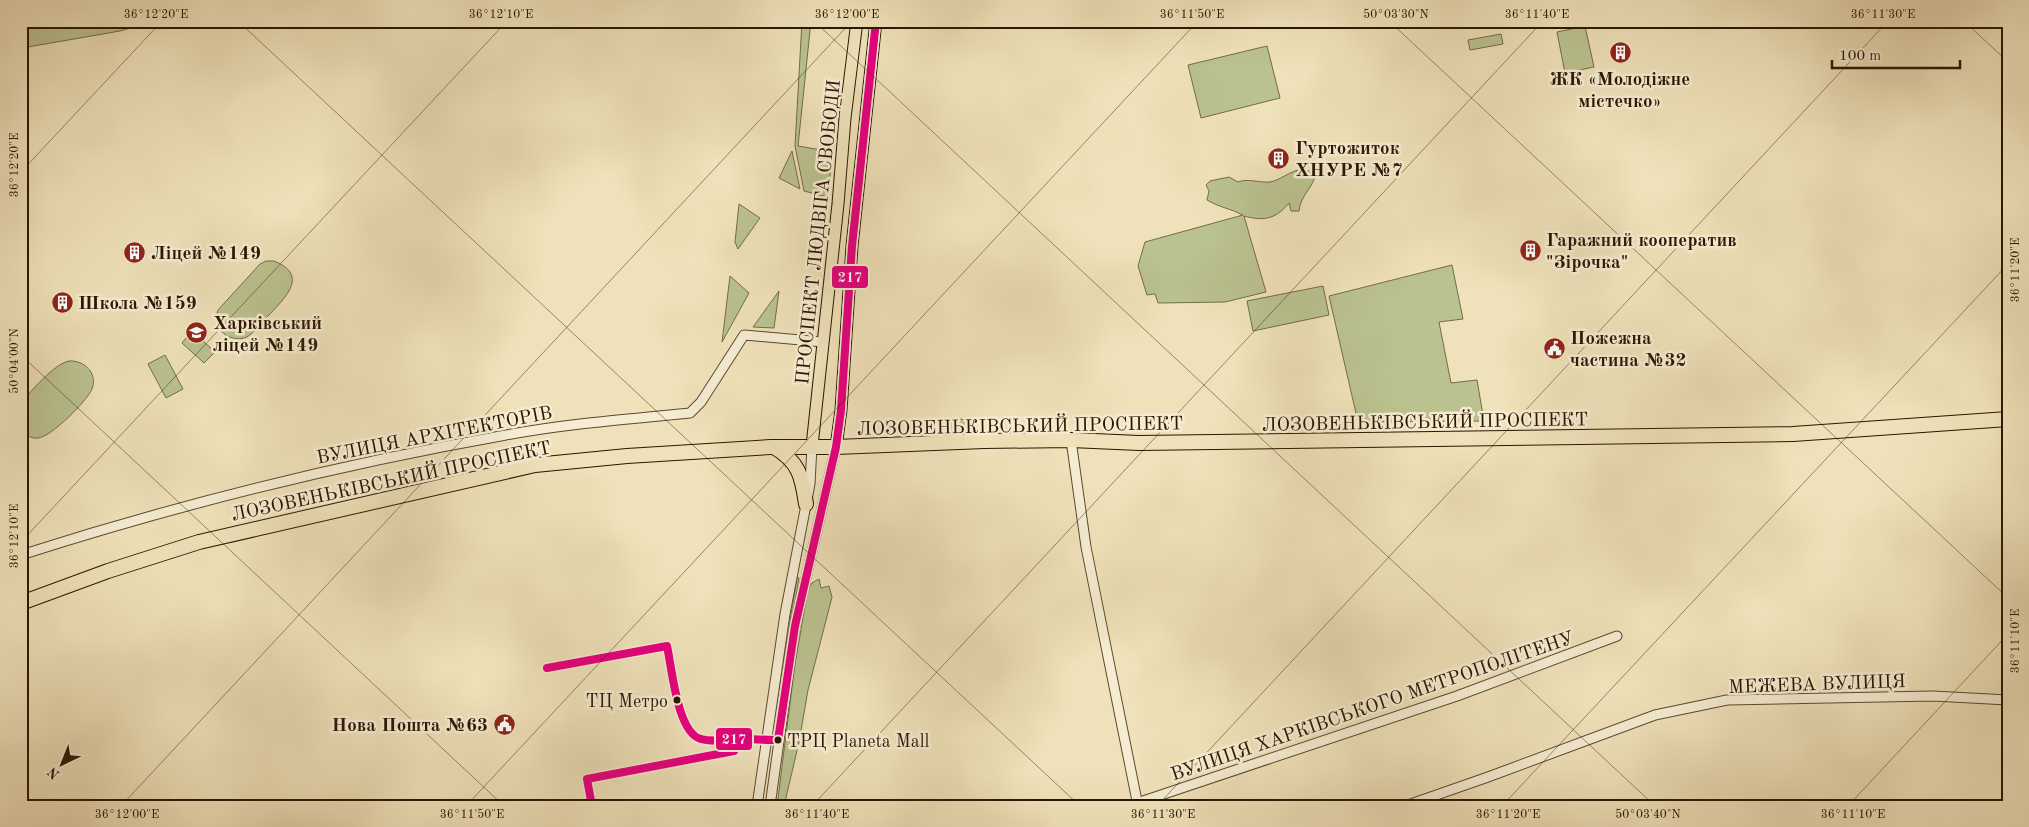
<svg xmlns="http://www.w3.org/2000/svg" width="2029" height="827" font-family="'Old Standard TT',serif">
	<rect width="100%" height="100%" fill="#efe1b9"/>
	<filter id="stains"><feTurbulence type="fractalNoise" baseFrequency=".004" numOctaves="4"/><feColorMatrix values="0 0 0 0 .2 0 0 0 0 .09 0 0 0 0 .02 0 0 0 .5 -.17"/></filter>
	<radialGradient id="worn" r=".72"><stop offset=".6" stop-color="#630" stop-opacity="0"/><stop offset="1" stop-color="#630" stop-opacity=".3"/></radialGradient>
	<g fill="#bac28f" stroke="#736c48">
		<polygon points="21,21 155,21 120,31 22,48"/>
		<polygon points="802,21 811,21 798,146 833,152 827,197 804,191 795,146"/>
		<polygon points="1585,26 1594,67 1565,73 1557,32"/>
		<polygon points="1501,34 1503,44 1470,50 1468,40"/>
		<polygon points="1267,46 1280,98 1201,118 1188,65"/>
		<polygon points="792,151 800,189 779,178"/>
		<path d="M1303,169L1315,173C1316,185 1300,195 1299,211H1291L1289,203C1275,220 1263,221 1244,216L1266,292L1225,302L1158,303L1155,294L1147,295L1138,266L1145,242L1243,215C1232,209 1218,207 1207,200L1209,191L1206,185L1210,181L1229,177L1238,182C1248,178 1259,183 1270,182C1281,180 1289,171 1303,169Z"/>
		<polygon points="739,204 760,218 738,249 735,242"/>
		<path d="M274,261C309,275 286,297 269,315C263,321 255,332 247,337C240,340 234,339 227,336C218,330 214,321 218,310L260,264L266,261Z"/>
		<polygon points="1452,265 1463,319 1439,322 1451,383 1477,380 1484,421 1358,422 1329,296"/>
		<polygon points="730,276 749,293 722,342"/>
		<polygon points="1323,286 1329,315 1253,331 1247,301"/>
		<polygon points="779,291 774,328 753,327"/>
		<polygon points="192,331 215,352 204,363 182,343"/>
		<polygon points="165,355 183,389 166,398 148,364"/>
		<path d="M69,361C84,360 98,373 92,389C87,401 51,437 38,438C31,439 26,435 21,430V403C31,391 54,364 69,361Z"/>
		<path d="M959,419C967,419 974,425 974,433L969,435L932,434L926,429C932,416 947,419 959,419Z"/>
		<polygon points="797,577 799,578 785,660 776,727 773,726"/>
		<polygon points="819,579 821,588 829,586 832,597 808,690 799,742 784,806 777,806 795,664 808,589 812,583"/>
	</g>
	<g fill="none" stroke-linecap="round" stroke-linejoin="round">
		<defs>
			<g id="minor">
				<polyline points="1071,440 1086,547 1138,806"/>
				<path d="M21,555C180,504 342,464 506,435C566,424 628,419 690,413L701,402L744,335L823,342"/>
				<polyline points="1137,803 1457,696 1617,636"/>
				<polyline points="757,806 785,614 810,484 812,446"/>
				<polyline points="770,806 795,626 836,447"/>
				<polyline points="1405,806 1488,777 1655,715 1727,700 1933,696 2008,700"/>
			</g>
			<g id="major">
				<polyline points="812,446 838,204 845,118 857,21"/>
				<polyline points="836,447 841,410 852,246 876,21"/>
			</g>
			<g id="highway">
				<path d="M774,447C799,462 802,476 806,504"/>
				<polyline points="21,603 108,571 199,542 535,465 627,456 771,447 836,447 984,441 1071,440 1139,443 1793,434 2008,419"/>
			</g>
		</defs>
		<use href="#minor" stroke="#5d492e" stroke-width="11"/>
		<use href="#major" stroke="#2c1600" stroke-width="13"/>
		<use href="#highway" stroke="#2c1600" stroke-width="16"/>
		<use href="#minor" stroke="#f5ecd2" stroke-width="9"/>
		<use href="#major" stroke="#efe1b9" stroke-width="11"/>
		<use href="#highway" stroke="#efe1b9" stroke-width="14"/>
		<defs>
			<g id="bus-1">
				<path d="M547,668L667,646C672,668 677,733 701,739C714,743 727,739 740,739C752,739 765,740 778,740L795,626L836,447L841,410L852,246L876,21"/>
				<polyline points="592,806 587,779 734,751"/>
			</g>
		</defs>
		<use href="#bus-1" stroke="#f5ecd2" stroke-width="11"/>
		<use href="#bus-1" stroke="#e5007d" stroke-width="8"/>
	</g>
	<path fill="none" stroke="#2c1600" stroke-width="1" stroke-opacity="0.45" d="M238,21L1080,806M814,21L1655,806M1389,21L2008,598M1964,21L2008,62M21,172L162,21M21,355L504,806M21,542L507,21M121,806L852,21M466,806L1198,21M812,806L1543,21M1157,806L1888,21M1502,806L2008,264M1848,806L2008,634"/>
	<defs>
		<symbol id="building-disc" viewBox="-11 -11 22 22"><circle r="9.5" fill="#8f2418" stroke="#f5ecd2"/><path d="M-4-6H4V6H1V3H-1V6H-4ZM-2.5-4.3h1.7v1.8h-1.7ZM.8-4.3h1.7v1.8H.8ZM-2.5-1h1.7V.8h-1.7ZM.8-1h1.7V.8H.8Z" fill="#fff"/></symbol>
		<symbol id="school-disc" viewBox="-11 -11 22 22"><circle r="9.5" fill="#8f2418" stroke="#f5ecd2"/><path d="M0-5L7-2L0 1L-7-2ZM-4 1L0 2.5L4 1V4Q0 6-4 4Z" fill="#fff"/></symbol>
		<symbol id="civic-disc" viewBox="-11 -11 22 22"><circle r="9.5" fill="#8f2418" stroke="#f5ecd2"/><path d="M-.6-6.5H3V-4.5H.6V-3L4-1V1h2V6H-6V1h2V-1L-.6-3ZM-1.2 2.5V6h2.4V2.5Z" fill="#fff"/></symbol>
	</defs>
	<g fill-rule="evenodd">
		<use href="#building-disc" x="1608" y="40" width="25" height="25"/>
		<use href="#building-disc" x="1266" y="146" width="25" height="25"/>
		<use href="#building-disc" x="1518" y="238" width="25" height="25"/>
		<use href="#building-disc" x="122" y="240" width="25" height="25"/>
		<use href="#building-disc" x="50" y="290" width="25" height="25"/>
		<use href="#school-disc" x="184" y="320" width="25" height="25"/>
		<use href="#civic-disc" x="1542" y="336" width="25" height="25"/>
		<use href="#civic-disc" x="492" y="712" width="25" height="25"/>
	</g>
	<g fill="#2c1600" stroke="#f5ecd2" stroke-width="2">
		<circle cx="677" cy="700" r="4.5"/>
		<circle cx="778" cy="740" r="4.5"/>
	</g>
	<g text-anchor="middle" stroke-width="5" stroke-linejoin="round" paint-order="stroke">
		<g font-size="18" fill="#2c1600" stroke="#f5ecd2" text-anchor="end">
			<text x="668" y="707">ТЦ Метро</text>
			<text x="787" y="747" text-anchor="start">ТРЦ Planeta Mall</text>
		</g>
		<g font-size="19" font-weight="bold" fill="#2c1600" stroke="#f5ecd2" text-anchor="start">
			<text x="1620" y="85" text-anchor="middle">ЖК «Молодіжне<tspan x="1620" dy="22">містечко»</tspan></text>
			<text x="1295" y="154">Гуртожиток<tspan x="1295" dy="22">ХНУРЕ №7</tspan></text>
			<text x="1546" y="246">Гаражний кооператив<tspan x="1546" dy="22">"Зірочка"</tspan></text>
			<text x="151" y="259">Ліцей №149</text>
			<text x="78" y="309">Школа №159</text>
			<text x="213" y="329">Харківський<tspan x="213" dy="22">ліцей №149</tspan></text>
			<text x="1570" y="344">Пожежна<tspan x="1570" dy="22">частина №32</tspan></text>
			<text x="488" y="731" text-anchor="end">Нова Пошта №63</text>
		</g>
		<g font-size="19" fill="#2c1600" stroke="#f5ecd2">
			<text transform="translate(817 232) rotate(-84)" y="7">ПРОСПЕКТ ЛЮДВІГА СВОБОДИ</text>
			<text transform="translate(1425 421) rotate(-1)" y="7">ЛОЗОВЕНЬКІВСЬКИЙ ПРОСПЕКТ</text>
			<text transform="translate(1020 425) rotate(-1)" y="7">ЛОЗОВЕНЬКІВСЬКИЙ ПРОСПЕКТ</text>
			<text transform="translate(434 434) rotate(-11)" y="7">ВУЛИЦЯ АРХІТЕКТОРІВ</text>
			<text transform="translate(391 480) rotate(-12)" y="7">ЛОЗОВЕНЬКІВСЬКИЙ ПРОСПЕКТ</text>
			<text transform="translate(1817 683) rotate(-2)" y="7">МЕЖЕВА ВУЛИЦЯ</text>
			<text transform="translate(1372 705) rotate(-19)" y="7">ВУЛИЦЯ ХАРКІВСЬКОГО МЕТРОПОЛІТЕНУ</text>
		</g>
	</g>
	<g stroke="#f5ecd2" stroke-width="2">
		<rect x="831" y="265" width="38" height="24" rx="5" fill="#e5007d"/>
		<rect x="715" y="727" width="38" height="24" rx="5" fill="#e5007d"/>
	</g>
	<g font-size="14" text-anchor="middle" font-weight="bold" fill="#fff">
		<text x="850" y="282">217</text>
		<text x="734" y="744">217</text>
	</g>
	<rect width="2029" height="827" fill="none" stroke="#efe1b9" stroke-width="55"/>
	<g transform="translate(62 764) rotate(223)" stroke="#f5ecd2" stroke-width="4" paint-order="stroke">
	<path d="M0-4L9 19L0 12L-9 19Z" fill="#2c1600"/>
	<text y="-8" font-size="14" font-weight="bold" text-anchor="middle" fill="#2c1600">N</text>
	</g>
	<path d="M1832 60v8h128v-8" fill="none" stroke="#2c1600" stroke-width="2.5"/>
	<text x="1839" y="60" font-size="15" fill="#2c1600" stroke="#f5ecd2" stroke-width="4" paint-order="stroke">100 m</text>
	<rect x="28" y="28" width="1974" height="772" fill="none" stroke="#2c1600" stroke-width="2"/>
	<g font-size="12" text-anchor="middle" fill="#2c1600">
		<text x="156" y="18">36°12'20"E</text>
		<text x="501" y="18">36°12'10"E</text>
		<text x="847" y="18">36°12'00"E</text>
		<text x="1192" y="18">36°11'50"E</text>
		<text x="1396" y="18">50°03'30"N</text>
		<text x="1537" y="18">36°11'40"E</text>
		<text x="1883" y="18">36°11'30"E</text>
		<text transform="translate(14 165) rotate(-90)" y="4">36°12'20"E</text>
		<text transform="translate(2015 270) rotate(-90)" y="4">36°11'20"E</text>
		<text transform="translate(14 361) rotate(-90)" y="4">50°04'00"N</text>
		<text transform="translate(14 536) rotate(-90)" y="4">36°12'10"E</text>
		<text transform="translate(2015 641) rotate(-90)" y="4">36°11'10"E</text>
		<text x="127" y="818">36°12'00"E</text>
		<text x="472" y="818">36°11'50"E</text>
		<text x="817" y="818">36°11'40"E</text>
		<text x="1163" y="818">36°11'30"E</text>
		<text x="1508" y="818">36°11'20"E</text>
		<text x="1648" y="818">50°03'40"N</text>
		<text x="1853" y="818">36°11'10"E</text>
	</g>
	<rect width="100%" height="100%" filter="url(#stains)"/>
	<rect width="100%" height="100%" fill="url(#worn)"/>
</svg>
